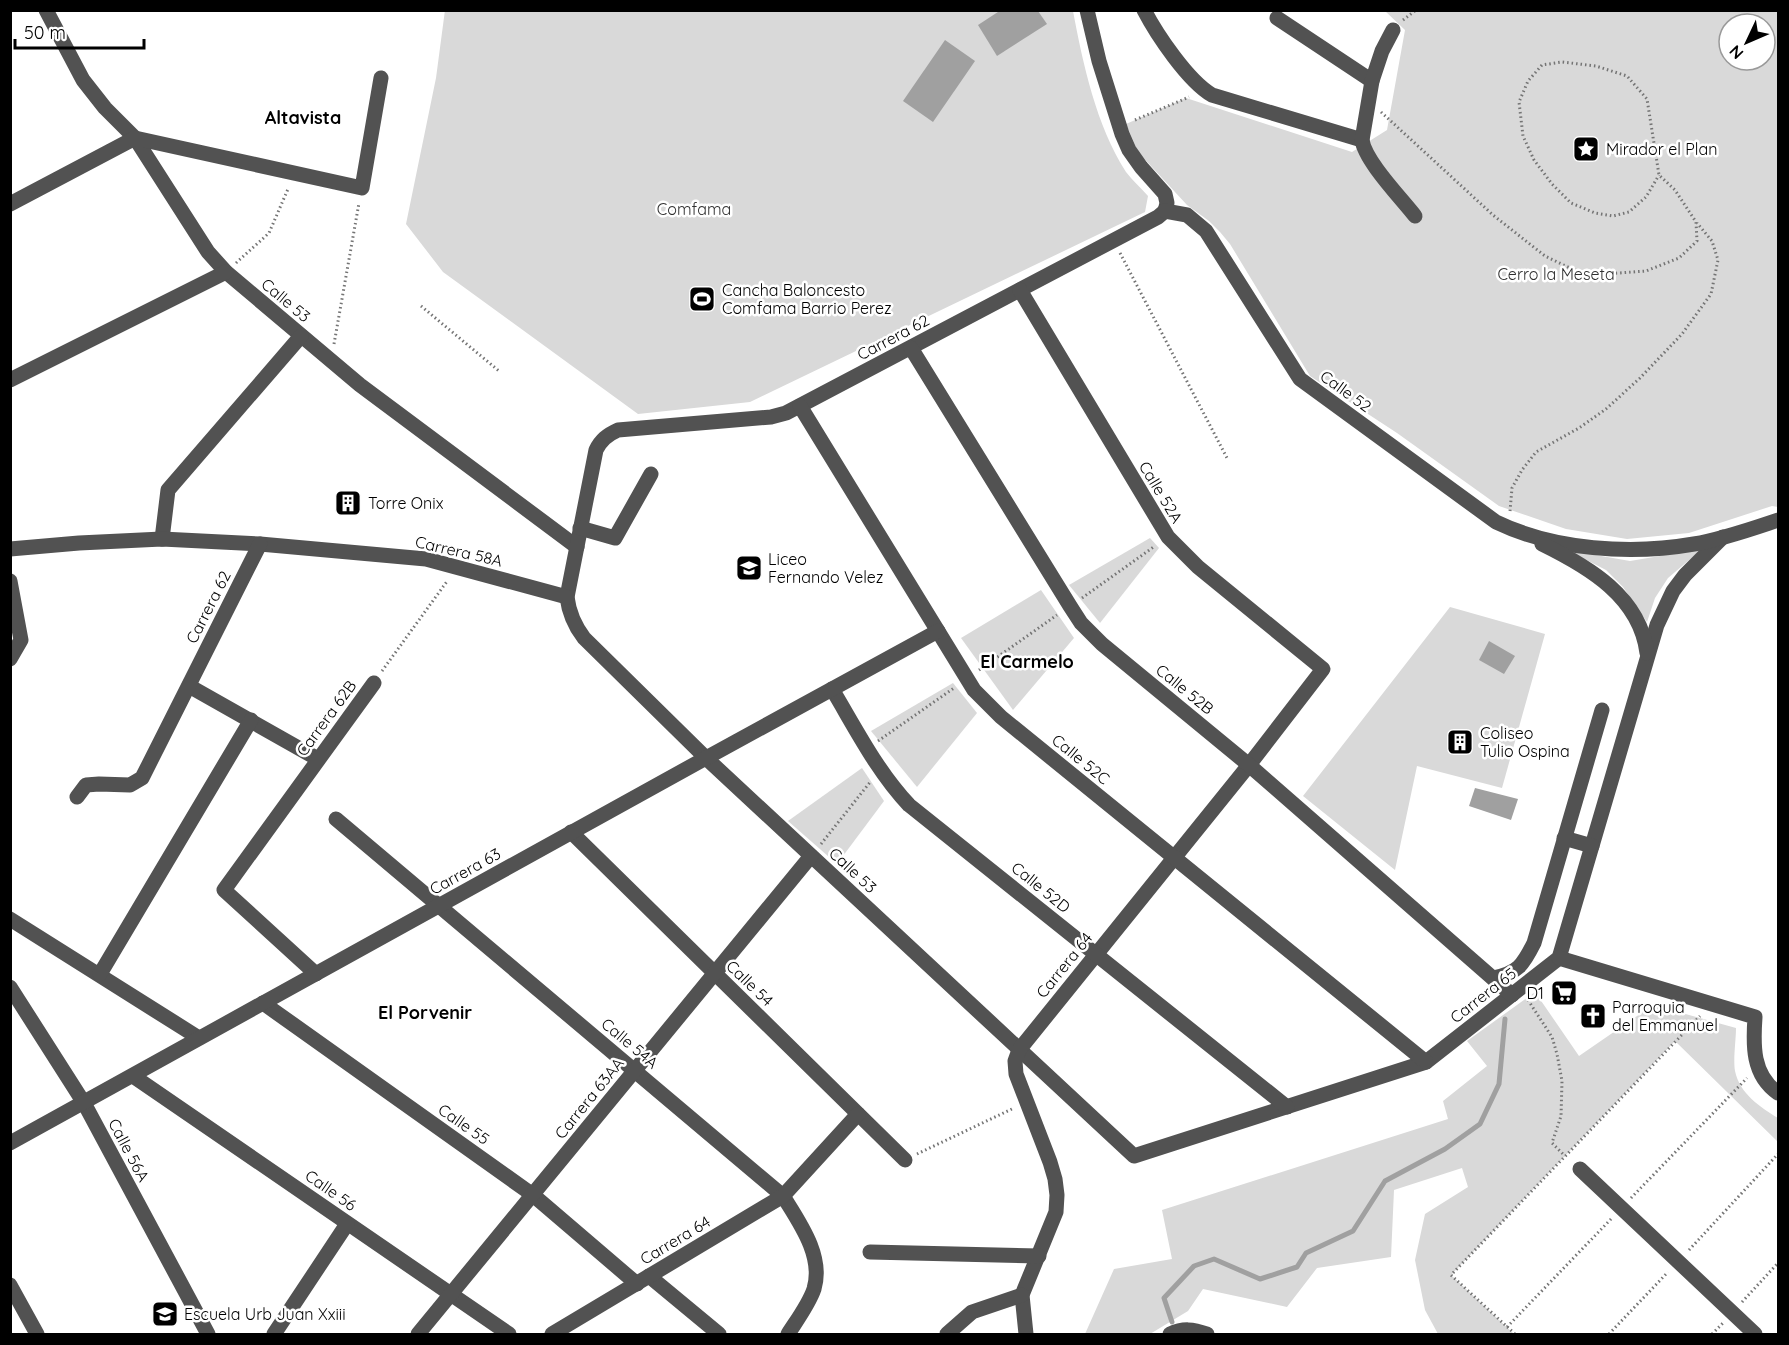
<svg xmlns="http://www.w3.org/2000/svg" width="1789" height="1345" font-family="Quicksand,sans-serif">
	<rect width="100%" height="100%" fill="#fff"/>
	<g fill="#d9d9d9" fill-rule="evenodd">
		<path d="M445,10L1073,11C1083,64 1096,125 1126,172C1132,180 1141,188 1148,196L1145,212L750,402L638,414L443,272L406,224L436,78Z"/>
		<path d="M1385,11H1778V507L1772,506L1689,533L1627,539L1566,529L1499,506L1397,433L1310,376L1230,244L1220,232L1209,221L1187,205L1138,152L1126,124L1186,98L1352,152L1387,130L1405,30ZM1729,24H1765V60H1729Z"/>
		<polygon points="1150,538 1159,548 1100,623 1069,585"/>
		<polygon points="1702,549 1668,578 1655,598 1647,622 1623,587 1606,570 1567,550 1630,561"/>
		<polygon points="1041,590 1074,638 1013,710 961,638"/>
		<polygon points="1450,607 1545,634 1502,788 1417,766 1395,870 1303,796"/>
		<polygon points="953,683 977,713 917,787 871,731"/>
		<polygon points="862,768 884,801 837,864 788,821"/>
		<path d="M1535,992L1579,1056L1653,1005L1736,1028C1736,1040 1733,1059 1735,1071C1740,1094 1760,1107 1778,1118V1142L1675,1041L1451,1275L1514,1334H1438L1425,1310L1415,1260L1425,1214L1468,1187L1462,1168L1394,1190L1391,1257L1317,1268L1287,1307L1203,1289L1188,1311L1150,1334H1085L1114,1269L1172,1259L1162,1210L1448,1119L1443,1101L1487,1066L1467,1041Z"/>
	</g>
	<g fill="#a0a0a0">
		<polygon points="1001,10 1038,11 1047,24 997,56 978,25"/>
		<polygon points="945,40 975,61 933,122 903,101"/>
		<polygon points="1489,641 1515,656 1504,674 1479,660"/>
		<polygon points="1475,788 1518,799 1511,820 1469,806"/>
	</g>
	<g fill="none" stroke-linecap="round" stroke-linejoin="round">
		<polyline stroke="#a0a0a0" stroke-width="5" points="1172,1322 1164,1298 1194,1266 1214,1259 1260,1279 1297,1267 1306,1253 1353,1231 1385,1181 1445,1149 1480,1124 1499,1084 1505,1019"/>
		<g stroke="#747474" stroke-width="3" stroke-dasharray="1.5 3" stroke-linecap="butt">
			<polyline points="1403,20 1416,10"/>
			<polyline points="1381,112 1493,215 1545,256 1574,270 1605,274 1646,271 1679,258 1697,241 1696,222 1675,190 1659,175 1647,99 1627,76 1596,66 1562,62 1542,65 1528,81 1519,102 1523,136 1534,160 1552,184 1571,203 1595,213 1613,216 1629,212 1646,197 1659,175"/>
			<polyline points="1135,120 1189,97"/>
			<polyline points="1120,253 1227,458"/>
			<polyline points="236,263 269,233 288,189"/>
			<polyline points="421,306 499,371"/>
			<polyline points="334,344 359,203"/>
			<polyline points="1510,511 1512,488 1522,470 1536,452 1579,428 1606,409 1640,378 1682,334 1711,294 1718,260 1712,241 1697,223"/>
			<polyline points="1082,598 1155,546"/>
			<polyline points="979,670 1057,615"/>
			<polyline points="382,671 448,580"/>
			<polyline points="878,741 954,688"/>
			<polyline points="821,844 871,781"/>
			<polyline points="1528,1000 1552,1037 1557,1054 1562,1081 1561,1116 1552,1143 1565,1156"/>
			<polyline points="917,1154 1014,1108"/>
			<polyline points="1631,1198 1747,1078"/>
			<polyline points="1689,1250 1778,1154"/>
			<polyline points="1742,1302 1778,1263"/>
			<polyline points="1507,1327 1612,1218"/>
			<polyline points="1515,1334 1451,1275 1700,1016"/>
			<polyline points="1609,1334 1668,1272"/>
			<polyline points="1712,1334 1723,1323"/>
		</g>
		<g stroke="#525252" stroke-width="15">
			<polyline points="46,10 83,80 105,108 135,138 208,252 226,272 360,385 577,547"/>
			<polyline points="1087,10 1099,61 1122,134 1129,150 1141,167 1165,194 1167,203 1165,211"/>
			<path d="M1144,10C1157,35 1188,81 1212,95L1362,140"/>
			<polyline points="1277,18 1372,81"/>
			<path d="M1393,30L1382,51L1372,81L1362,140C1365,161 1401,198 1415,216"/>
			<polyline points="10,204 135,138 362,188 381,78"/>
			<path d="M1165,211L1158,217L786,413L771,417L618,430C607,435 601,440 596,450L567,597C569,613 574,625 584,638L706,758L1134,1156L1426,1062L1559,958L1657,625L1673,591L1685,575L1723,537"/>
			<path d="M1165,211L1187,215L1206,231L1300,379L1496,522C1554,550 1631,555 1694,544C1723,539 1751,529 1778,520"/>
			<polyline points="1020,290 1168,537 1198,567 1323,669 1249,765 1019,1050 1015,1061 1016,1074 1050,1162 1055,1179 1057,1195 1056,1212 1022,1295 1026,1334"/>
			<polyline points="911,348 1070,606 1081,623 1102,644 1249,765 1512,995"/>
			<polyline points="10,380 226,272"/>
			<polyline points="800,406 974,690 1001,717 1426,1062"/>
			<polyline points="580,528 615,538 651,474"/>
			<polyline points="162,539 168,490 301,336"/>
			<path d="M1542,544C1589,567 1640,597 1647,653"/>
			<polyline points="10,549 79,543 162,539 260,544 426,559 567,597"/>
			<polyline points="10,581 21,640 10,659"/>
			<polyline points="189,686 318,759"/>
			<path d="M832,689C856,729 877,771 909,805L1287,1107"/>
			<polyline points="77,797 86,785 99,784 130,785 142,778 260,544"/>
			<path d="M336,819L783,1196C799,1222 824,1256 814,1289C809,1304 797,1320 788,1334"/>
			<polyline points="571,832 905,1160"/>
			<polyline points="1564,838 1592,846"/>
			<polyline points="10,919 199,1038"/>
			<path d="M1559,958L1755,1017C1753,1045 1752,1075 1778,1093"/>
			<polyline points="100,974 251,720"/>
			<polyline points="316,974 224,890 374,683"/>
			<path d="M1493,978C1518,973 1523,965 1534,943L1602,710"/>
			<polyline points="10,987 84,1103 208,1334"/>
			<polyline points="263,1003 533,1195 637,1284"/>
			<polyline points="133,1076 509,1334"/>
			<polyline points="10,1143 706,758 938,631"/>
			<polyline points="1580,1169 1755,1334"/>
			<polyline points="870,1252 1039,1256"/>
			<polyline points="649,1276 719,1334"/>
			<polyline points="10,1285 37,1334"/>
			<polyline points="274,1334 347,1224"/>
			<polyline points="418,1334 811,856"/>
			<polyline points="552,1334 783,1196 858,1114"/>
			<polyline points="947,1334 972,1312 1022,1295"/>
			<path d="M1170,1334C1183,1328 1193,1329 1207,1334"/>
		</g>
	</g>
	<defs>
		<symbol id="sight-square" viewBox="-11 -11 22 22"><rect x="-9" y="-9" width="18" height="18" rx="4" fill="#000" stroke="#fff"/><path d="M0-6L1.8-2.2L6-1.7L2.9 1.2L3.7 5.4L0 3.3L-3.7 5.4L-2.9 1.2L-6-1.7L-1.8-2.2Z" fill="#fff"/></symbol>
		<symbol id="stadium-square" viewBox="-11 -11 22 22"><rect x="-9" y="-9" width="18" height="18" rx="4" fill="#000" stroke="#fff"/><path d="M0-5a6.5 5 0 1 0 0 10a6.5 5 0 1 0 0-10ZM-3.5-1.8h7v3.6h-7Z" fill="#fff"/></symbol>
		<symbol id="building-square" viewBox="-11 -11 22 22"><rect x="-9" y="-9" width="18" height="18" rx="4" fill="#000" stroke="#fff"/><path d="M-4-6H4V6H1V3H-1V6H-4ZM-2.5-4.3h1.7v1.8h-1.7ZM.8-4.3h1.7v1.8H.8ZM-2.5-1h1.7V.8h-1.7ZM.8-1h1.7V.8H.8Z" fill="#fff"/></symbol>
		<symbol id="school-square" viewBox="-11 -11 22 22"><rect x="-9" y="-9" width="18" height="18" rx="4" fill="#000" stroke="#fff"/><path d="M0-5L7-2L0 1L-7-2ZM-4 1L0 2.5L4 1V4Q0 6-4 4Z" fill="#fff"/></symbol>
		<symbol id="supermarket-square" viewBox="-11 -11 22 22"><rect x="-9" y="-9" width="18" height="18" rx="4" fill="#000" stroke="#fff"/><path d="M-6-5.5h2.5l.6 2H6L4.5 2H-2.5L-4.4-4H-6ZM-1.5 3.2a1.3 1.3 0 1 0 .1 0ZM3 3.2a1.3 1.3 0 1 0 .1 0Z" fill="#fff"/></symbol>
		<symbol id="church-square" viewBox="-11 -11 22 22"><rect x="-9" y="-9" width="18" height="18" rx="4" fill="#000" stroke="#fff"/><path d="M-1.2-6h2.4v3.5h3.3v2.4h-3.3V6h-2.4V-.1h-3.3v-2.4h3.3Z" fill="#fff"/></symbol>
	</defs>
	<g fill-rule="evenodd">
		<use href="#sight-square" x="1571" y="134" width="30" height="30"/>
		<use href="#stadium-square" x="687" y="284" width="30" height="30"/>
		<use href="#building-square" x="333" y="488" width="30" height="30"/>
		<use href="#school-square" x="734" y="553" width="30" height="30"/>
		<use href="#building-square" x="1445" y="727" width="30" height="30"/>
		<use href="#supermarket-square" x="1549" y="978" width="30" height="30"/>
		<use href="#church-square" x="1578" y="1001" width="30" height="30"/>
		<use href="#school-square" x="150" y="1299" width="30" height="30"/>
	</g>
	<g text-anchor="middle" stroke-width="5" stroke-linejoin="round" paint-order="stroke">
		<g font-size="16" fill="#000" stroke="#fff" text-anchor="start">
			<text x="1606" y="155">Mirador el Plan</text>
			<text x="722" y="296">Cancha Baloncesto<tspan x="722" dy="18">Comfama Barrio Perez</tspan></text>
			<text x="368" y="509">Torre Onix</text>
			<text x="768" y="565">Liceo<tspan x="768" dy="18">Fernando Velez</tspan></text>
			<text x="1480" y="739">Coliseo<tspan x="1480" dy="18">Tulio Ospina</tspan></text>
			<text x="1544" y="999" text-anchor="end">D1</text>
			<text x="1612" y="1013">Parroquia<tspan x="1612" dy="18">del Emmanuel</tspan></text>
			<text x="184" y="1320">Escuela Urb Juan Xxiii</text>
		</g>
		<g font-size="16" fill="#303030" stroke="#fff">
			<text x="694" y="215">Comfama</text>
			<text x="1556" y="280">Cerro la Meseta</text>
		</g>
		<g font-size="16" fill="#000" stroke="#fff">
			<text transform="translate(286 300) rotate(40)" y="6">Calle 53</text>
			<text transform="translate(893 337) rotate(-28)" y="6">Carrera 62</text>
			<text transform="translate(1346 391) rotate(36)" y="6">Calle 52</text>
			<text transform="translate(1161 492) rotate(59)" y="6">Calle 52A</text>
			<text transform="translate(459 551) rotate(13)" y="6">Carrera 58A</text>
			<text transform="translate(208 607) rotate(-63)" y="6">Carrera 62</text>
			<text transform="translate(1185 689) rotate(39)" y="6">Calle 52B</text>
			<text transform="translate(326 718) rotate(-54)" y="6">Carrera 62B</text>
			<text transform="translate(1081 759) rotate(39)" y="6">Calle 52C</text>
			<text transform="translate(853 870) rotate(43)" y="6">Calle 53</text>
			<text transform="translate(465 871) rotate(-29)" y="6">Carrera 63</text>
			<text transform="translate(1041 887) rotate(39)" y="6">Calle 52D</text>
			<text transform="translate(1064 965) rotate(-51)" y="6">Carrera 64</text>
			<text transform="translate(750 983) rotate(44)" y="6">Calle 54</text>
			<text transform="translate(1483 995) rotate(-38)" y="6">Carrera 65</text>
			<text transform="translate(630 1043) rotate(40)" y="6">Calle 54A</text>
			<text transform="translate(589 1098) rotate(-51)" y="6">Carrera 63AA</text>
			<text transform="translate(464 1124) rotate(35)" y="6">Calle 55</text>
			<text transform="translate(129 1150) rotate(62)" y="6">Calle 56A</text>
			<text transform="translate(331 1190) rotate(35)" y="6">Calle 56</text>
			<text transform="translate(675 1240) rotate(-31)" y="6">Carrera 64</text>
		</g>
		<g font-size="18" font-weight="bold" fill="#000" stroke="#fff">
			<text x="303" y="124">Altavista</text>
			<text x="1027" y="668">El Carmelo</text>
			<text x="425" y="1019">El Porvenir</text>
		</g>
	</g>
	<rect width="1789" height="1345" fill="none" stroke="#000000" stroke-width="24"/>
	<g transform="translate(1747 42) rotate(226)"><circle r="28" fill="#ffffff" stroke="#999999" stroke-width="1.5"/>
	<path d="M0-4.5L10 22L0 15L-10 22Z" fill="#000000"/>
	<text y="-9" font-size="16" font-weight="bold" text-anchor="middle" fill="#000000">N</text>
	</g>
	<path d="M15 39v9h129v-9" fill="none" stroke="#000000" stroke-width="3"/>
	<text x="24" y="39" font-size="18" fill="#000000" stroke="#ffffff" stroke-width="4.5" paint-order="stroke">50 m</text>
</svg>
